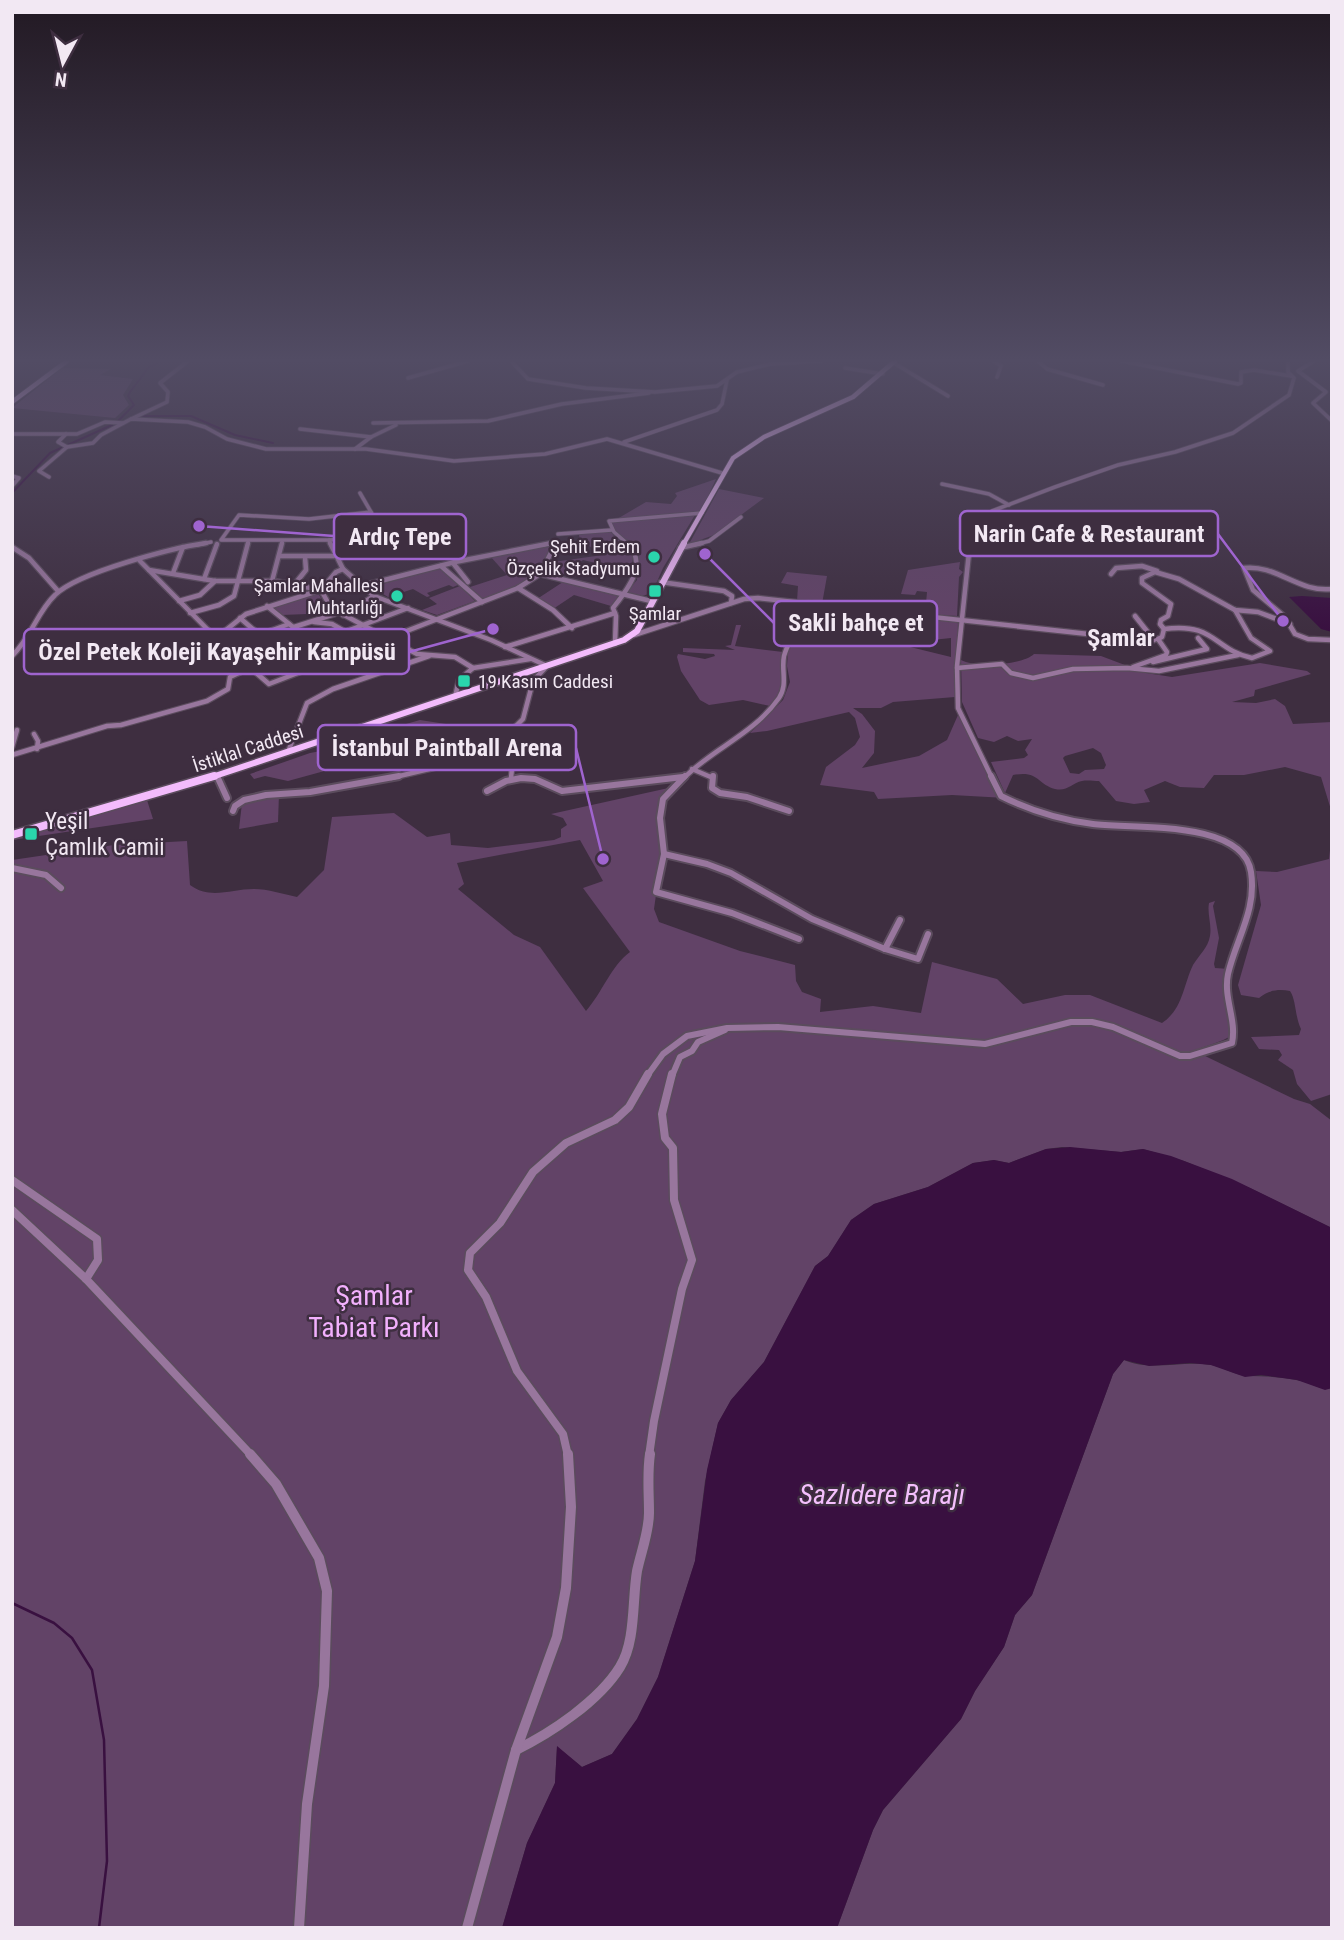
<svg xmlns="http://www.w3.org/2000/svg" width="1344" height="1940" font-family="'Roboto Condensed',sans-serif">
	<rect width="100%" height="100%" fill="#3e2e40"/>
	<g fill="#624367" fill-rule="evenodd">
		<polygon points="62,368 111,369 100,375 133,379 123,395 129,405 115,418 12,408"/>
		<polygon points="716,479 701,512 617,519 646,502 671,504 677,496 675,493"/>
		<polygon points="719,489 764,498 714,535 689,544"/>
		<polygon points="695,515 663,568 652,593 642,596 627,592 637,580 639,554 615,532 611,522"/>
		<polygon points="609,529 614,536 634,554 630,571 583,560 564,574 549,570 553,562 603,555 580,540 579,535 565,536 564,533"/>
		<path d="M551,545C538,581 516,587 483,599L470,587L507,575L490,556Z"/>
		<polygon points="960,562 959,569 963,572 959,577 957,616 925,614 927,592 917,591 915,595 901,594 908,570"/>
		<polygon points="439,568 458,585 453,587 449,585 427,593 430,596 427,597 413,589 388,597 372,587"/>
		<polygon points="787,572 827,576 822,604 797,601 798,586 781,583"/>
		<polygon points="566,580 619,596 611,606 574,595 553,609 537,599"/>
		<polygon points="460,586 475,601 437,615 422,610 437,604 429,598"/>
		<polygon points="318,593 327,609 307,614 282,615 271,606"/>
		<path d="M782,601L808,604C801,617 792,631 787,645C777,674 797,678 770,706L743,700L709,705L700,700L681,671L677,657L678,654L705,659L715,656L714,654L683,652V648L735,650L725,646L731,645L736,625H741L735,646L783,652Z"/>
		<path d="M814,604L958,621L957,693L955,697L893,702L881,708H853L862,714L875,731L874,753L862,768L919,756L947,740L958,715L995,785L1006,798L952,795L878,799L874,792L820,785L826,767L855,745L860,737L855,718L849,712L767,731L750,733L783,700L790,682L787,666L788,652ZM951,638V657L902,645L904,643Z"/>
		<path d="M1034,654L1101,656L1146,673L1172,677L1260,663L1307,671L1311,674L1255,690L1254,696L1232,702L1256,703L1275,699L1285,706L1293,724L1332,722V813L1321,777L1285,767L1244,775H1214L1204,788L1180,787L1165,781L1144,790L1150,802L1134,804L1116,801L1099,781C1094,781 1087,780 1082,781C1072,783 1067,792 1055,789C1037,784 1039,770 1013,775L1005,793L991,762L1024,758L1028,755L1025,750L1032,739L1018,741L1007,736L994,742L978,738L962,702L961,660C975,668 1023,665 1034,654ZM1093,748L1101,753L1106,765L1104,769L1085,770L1079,774L1070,773L1063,758L1065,756Z"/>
		<polygon points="420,720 446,724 451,731 451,740 416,751 361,761 288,781 265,776 254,779 250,774 310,753 337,748 340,742 362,738 365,744 377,740 367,735"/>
		<path d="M673,787L662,797L663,845L654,909L659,922L740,951L795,965L796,981L802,992L821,999L820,1012L873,1006L921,1013L932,962L997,979L1023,1004L1065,995H1090L1162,1023C1183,1009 1183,986 1193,965C1199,955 1208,948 1210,936C1212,925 1207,914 1209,903L1215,901L1213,906L1219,938L1214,964L1215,968L1229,969L1224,997C1247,1036 1237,1035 1201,1048L1203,1055L1294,1099L1310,1104L1332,1121V1228L1250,1188L1184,1161L1143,1149L1121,1152L1062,1147L1046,1149L1009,1163L994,1160L973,1163L928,1187L874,1204L851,1220L828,1256L815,1266L764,1362L731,1400L718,1423L705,1481L695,1561L658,1677L637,1719L612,1754L582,1767L557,1747L555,1783L527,1843L502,1928H12V860L114,845L187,841L190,885C210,900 231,889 254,889C268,889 283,894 297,897L324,870L332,817L394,813L427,837L450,833L451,845L488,848L554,840L561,837V829L567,825L563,818L551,814ZM580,840L603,881L583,888L630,952C611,966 602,993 586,1011L540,947L514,935L458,889L464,884L457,863Z"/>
		<polygon points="279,794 278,822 239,829 242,803"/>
		<polygon points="147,800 153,819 12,840 12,838"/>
		<path d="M1332,833V1094L1311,1101L1297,1084L1293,1070L1278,1060L1282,1055L1279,1050L1259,1049L1251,1037L1299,1035L1301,1029C1295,1017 1296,999 1290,991C1279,989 1268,990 1259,998L1241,995L1238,985L1261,905L1256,871L1277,872L1329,859Z"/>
		<path d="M1124,1360C1152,1372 1182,1360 1211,1365C1222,1367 1237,1376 1247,1376C1265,1376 1283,1377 1301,1381C1312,1383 1321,1391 1332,1388V1928H837L873,1830L883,1810L961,1719L975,1691L1004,1647L1015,1615L1032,1595L1113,1374Z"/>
	</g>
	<g fill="#391040">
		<polygon points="1302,596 1332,598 1332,632 1321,629 1289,597"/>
		<polygon points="1070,1147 1121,1152 1143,1149 1171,1156 1232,1179 1332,1228 1332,1388 1325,1390 1297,1380 1261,1375 1245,1377 1211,1365 1190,1363 1149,1366 1124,1360 1113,1374 1032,1595 1015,1615 1004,1647 975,1691 961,1719 883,1810 873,1830 837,1928 502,1928 527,1843 555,1783 557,1746 582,1767 612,1754 637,1719 658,1677 695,1561 707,1470 718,1423 731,1400 764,1362 815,1266 828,1256 851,1220 874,1204 928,1187 973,1163 994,1160 1009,1163 1046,1149"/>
	</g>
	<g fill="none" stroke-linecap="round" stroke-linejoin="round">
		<g stroke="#391040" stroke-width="2">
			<polyline points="142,416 191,416 235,435 273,443"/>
			<polyline points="118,421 134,405 128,396 130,392 149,367 161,361"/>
			<polyline points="12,493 50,453 114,424"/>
		</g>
		<polyline stroke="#391040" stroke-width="2.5" points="12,1603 54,1623 72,1638 92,1670 104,1740 107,1861 99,1928"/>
		<defs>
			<g id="minor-far4">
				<polyline points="511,361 528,379 586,388 655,392 717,386 737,372 770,364 821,361"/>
				<polyline points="994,361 1001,366 997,377"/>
				<polyline points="1038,361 1047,369 1103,385"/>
				<polyline points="1122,361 1238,384 1241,383 1241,372 1254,370 1291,376"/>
				<polyline points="1314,361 1298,371 1326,392 1313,403 1332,421"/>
				<polyline points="894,363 948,396"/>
				<polyline points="845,368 883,374"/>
				<polyline points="408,378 468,361"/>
				<polyline points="131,419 167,402 168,392 160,383 188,361"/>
				<polyline points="373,423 488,421 562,404 649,393"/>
				<polyline points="300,429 371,437"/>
				<polyline points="12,434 77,434 105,422 123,423"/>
				<polyline points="66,434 58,442 67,447"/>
				<polyline points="624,442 717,410 722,404 727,380"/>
				<polyline points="355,449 371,437 396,425"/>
				<polyline points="12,476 19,478 12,486"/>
				<polyline points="49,477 39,471 67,447 93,443 101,435 131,419 188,422 205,427 227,439 266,449 366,449 454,461 545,454 607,439 722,473"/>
				<polyline points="942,484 989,494 1009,505"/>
				<polyline points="360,493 371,512"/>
				<polygon points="371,512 384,536 329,540 221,540 239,515 309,519"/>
				<polyline points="558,534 612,530"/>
				<polyline points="329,540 331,545"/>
				<polyline points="197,545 211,542"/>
				<polyline points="543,545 556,542"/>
				<polyline points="555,545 556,542"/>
				<polyline points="629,545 614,532 609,521 702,513"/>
				<polyline points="694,545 709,541 741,517"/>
				<polyline points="970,545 971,530 992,511 1055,487 1118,465 1175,452 1233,433 1289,395 1294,378 1288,372 1288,361"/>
			</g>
			<g id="minor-far3">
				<polyline points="330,543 343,569 374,596 491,640 547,666 533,681 523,719 488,754"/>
				<polyline points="970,543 957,666 958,708 992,778"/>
				<polyline points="12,547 29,558 58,591"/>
				<polyline points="680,548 702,543"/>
				<polyline points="279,556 334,556"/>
				<polyline points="140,561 216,638 269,684 518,588 540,574 651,601"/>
				<polyline points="453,563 468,582"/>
				<polyline points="441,566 482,602"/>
				<polyline points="149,570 215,581 274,581 321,590"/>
				<polyline points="173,573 183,547"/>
				<polyline points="540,574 556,543"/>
				<polyline points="1111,574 1116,568 1142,566 1157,571"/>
				<polyline points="204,579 217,544"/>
				<polyline points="272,581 282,543"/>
				<polyline points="661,582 724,591 732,596 731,603"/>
				<polyline points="294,585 306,570 305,557"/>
				<polyline points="361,586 455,562 552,543"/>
				<polyline points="518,588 553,610 572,628"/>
				<path d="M1332,589C1299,593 1276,564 1244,568L1253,590L1285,617L1295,634L1308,639L1332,640"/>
				<polyline points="321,590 331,608 417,654 455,657 473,668 459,680 455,697"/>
				<polyline points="179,601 200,595 215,581"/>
				<polyline points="267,606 314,644"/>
				<polyline points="190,613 219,605 234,596 248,543"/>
				<polyline points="343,615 374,596"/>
				<polyline points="1135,616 1154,640"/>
				<polyline points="240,618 283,655"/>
				<polyline points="314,622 332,624 346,632"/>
				<polyline points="294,627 338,613"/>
				<polyline points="1164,629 1160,624 1161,620 1168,616 1171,604 1142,583 1142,578 1155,572 1179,579 1235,610 1258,612 1290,624"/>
				<path d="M1164,629C1215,622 1214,650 1252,658L1270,651L1251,638L1235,610"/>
				<polyline points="259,635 289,624"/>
				<polyline points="634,635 744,599 758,598 1125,638 1158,639 1162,637 1164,629"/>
				<polyline points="216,638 246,614 321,590 336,572 343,569"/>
				<path d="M615,644L616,616L613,608C627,590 649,564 627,543"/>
				<polyline points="225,647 254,630"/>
				<polyline points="505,647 615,613"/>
				<path d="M12,656C31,638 37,612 55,595C78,572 173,548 206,543"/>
				<polyline points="1153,662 1207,649 1198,638"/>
				<polyline points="1133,667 1166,655 1167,652 1158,639"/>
				<polyline points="473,668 530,659"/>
				<polyline points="957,668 1002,664 1011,673 1033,678 1073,669 1127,668 1159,671 1238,655"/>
				<polyline points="34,734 38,741 37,749"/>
				<polyline points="12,747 17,730"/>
				<polyline points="288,752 307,703 333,689 429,656"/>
				<polyline points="12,755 107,726 121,725 207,701 228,689 230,677 249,668 408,608"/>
				<polyline points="692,769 713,778"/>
				<polyline points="216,775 217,778"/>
				<polyline points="391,778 514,749 511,778"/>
				<polyline points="676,778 683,777"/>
				<path d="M684,778C713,748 753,735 779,698C788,685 781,670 784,656C789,638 802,620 811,603"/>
			</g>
			<g id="minor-far2">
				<polyline points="217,776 227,798"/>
				<polyline points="685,776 663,799 660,818 664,854 656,892 732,913 799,939"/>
				<polyline points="713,776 712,788 720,793 747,797 789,811"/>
				<polyline points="487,791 506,781 521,778 535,779 562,791 683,777"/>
				<polyline points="233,811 235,806 244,800 266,795 310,792 399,776"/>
				<polyline points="664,854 707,864 731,873 812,919 885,949 900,920"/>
				<polyline points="12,868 46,875 61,888"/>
				<polyline points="885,949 918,959 928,934"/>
				<path d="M647,1076L663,1054L687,1036L727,1028L778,1027L985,1044L1071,1022H1092L1113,1027L1180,1056H1190L1232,1043C1237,1020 1223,998 1228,974C1236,939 1257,910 1251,872C1243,819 1131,829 1093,824C1061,820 1029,810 1001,796L991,776"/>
				<polyline points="672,1076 680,1057 692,1051 698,1042 725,1030"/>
			</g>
			<g id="minor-far1">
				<polyline points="12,1180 97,1239 98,1260 86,1279"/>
				<polyline points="12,1210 86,1279 252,1456"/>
				<polyline points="568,1456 563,1434 517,1371 486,1297 468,1270 470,1253 500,1223 533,1172 566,1143 615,1120 629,1107 648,1074"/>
				<polyline points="649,1456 654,1421 682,1289 692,1260 674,1200 673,1148 665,1138 662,1114 672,1074"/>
			</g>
			<g id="minor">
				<polyline points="250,1454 276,1484 319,1558 327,1591 324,1686 307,1804 299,1928"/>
				<path d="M516,1750C551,1733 599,1701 620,1667C636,1641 632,1601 637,1571C641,1552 649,1532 649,1513C649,1493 647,1474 650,1454"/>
				<polyline points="467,1928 516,1750 557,1637 566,1588 571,1507 568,1454"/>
			</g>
			<g id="major-far2">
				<polyline points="12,402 67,361"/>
				<polyline points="683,545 733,458 764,437 853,397 895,361"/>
			</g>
			<polyline id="major-far1" points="209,778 624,640 637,631 684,543"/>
			<polyline id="major" points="12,835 214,776"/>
		</defs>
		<use href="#minor-far4" stroke="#5b4c5d" stroke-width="5"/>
		<use href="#minor-far3" stroke="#5b4c5d" stroke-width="7"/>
		<use href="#minor-far2" stroke="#5b4c5d" stroke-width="10"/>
		<use href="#minor-far1" stroke="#5b4c5d" stroke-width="11"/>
		<use href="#minor" stroke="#5b4c5d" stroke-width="13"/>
		<use href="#major-far2" stroke="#5b4c5d" stroke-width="6"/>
		<use href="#major-far1" stroke="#5b4c5d" stroke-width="9"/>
		<use href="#major" stroke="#5b4c5d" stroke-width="11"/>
		<use href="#minor-far4" stroke="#98769d" stroke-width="3.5"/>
		<use href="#minor-far3" stroke="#98769d" stroke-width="4.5"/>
		<use href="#minor-far2" stroke="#98769d" stroke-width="6"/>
		<use href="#minor-far1" stroke="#98769d" stroke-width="8"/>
		<use href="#minor" stroke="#98769d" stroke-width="10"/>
		<use href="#major-far2" stroke="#f3bbfc" stroke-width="4.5"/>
		<use href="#major-far1" stroke="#f3bbfc" stroke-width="6"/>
		<use href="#major" stroke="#f3bbfc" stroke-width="8"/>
	</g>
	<linearGradient id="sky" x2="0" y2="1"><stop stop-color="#221923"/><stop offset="0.57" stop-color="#524c64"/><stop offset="1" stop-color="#524c64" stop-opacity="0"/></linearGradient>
	<rect width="1344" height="632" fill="url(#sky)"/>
	<g fill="#2ad5ac" stroke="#3e2e40" stroke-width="2.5">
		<circle cx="654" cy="557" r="7"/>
		<rect x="648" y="584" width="14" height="14" rx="3.5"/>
		<circle cx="397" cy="596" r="7"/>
		<rect x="457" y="674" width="14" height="14" rx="3.5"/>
		<rect x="24" y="827" width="14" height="14" rx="3.5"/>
	</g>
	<g text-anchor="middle" stroke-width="5" stroke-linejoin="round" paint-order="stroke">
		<g font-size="19" fill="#f2e8f3" stroke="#3e2e40" text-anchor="end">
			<text x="640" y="553">Şehit Erdem<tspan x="640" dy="22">Özçelik Stadyumu</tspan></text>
			<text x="383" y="592">Şamlar Mahallesi<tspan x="383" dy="22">Muhtarlığı</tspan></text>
			<text x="655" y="620" text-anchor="middle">Şamlar</text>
			<text x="478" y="688" text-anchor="start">19 Kasım Caddesi</text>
		</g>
		<g font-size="19" fill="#f2e8f3" stroke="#3e2e40">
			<text transform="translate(248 748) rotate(-18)" y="7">İstiklal Caddesi</text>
		</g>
		<g font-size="23" fill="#f2e8f3" stroke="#3e2e40" text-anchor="start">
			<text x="45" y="829">Yeşil<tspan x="45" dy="26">Çamlık Camii</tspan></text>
		</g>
		<g font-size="24" font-weight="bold" fill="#f2e8f3" stroke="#3e2e40">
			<text x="1121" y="646">Şamlar</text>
		</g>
		<g font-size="28" fill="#f2b0fd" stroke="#3e2e40">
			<text x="374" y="1305">Şamlar<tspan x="374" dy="32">Tabiat Parkı</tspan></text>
		</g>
		<g font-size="28" font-style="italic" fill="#f4bffd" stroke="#3e2e40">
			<text x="882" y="1504">Sazlıdere Barajı</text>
		</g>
	</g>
	<path fill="none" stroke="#9f64cf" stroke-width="2.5" d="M1283 621L1218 534M199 526L334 536M705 554L774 623M493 629L409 652M603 859L576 748"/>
	<g fill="#9f64cf" stroke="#3e2e40" stroke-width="2.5">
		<circle cx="1283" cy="621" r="7"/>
		<circle cx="199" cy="526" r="7"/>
		<circle cx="705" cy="554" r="7"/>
		<circle cx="493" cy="629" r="7"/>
		<circle cx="603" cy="859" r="7"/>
	</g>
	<g fill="#3e2e40" stroke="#9f64cf" stroke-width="2.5">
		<rect x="960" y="511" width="258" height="45" rx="7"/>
		<rect x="334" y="514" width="132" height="45" rx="7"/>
		<rect x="774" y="601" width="163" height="45" rx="7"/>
		<rect x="24" y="629" width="385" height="45" rx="7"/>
		<rect x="318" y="725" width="258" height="45" rx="7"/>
	</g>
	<g font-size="24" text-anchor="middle" font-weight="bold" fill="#f2e8f3">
		<text x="1089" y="542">Narin Cafe &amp; Restaurant</text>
		<text x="400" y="545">Ardıç Tepe</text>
		<text x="856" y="631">Sakli bahçe et</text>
		<text x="217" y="660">Özel Petek Koleji Kayaşehir Kampüsü</text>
		<text x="447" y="756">İstanbul Paintball Arena</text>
	</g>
	<rect width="1344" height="1940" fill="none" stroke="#f2e8f3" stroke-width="28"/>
	<g transform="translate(63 63) rotate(187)" stroke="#3e2e40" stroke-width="5" paint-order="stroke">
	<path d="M0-5L12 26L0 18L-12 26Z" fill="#f2e8f3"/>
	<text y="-10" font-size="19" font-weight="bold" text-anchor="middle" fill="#f2e8f3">N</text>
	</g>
</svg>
